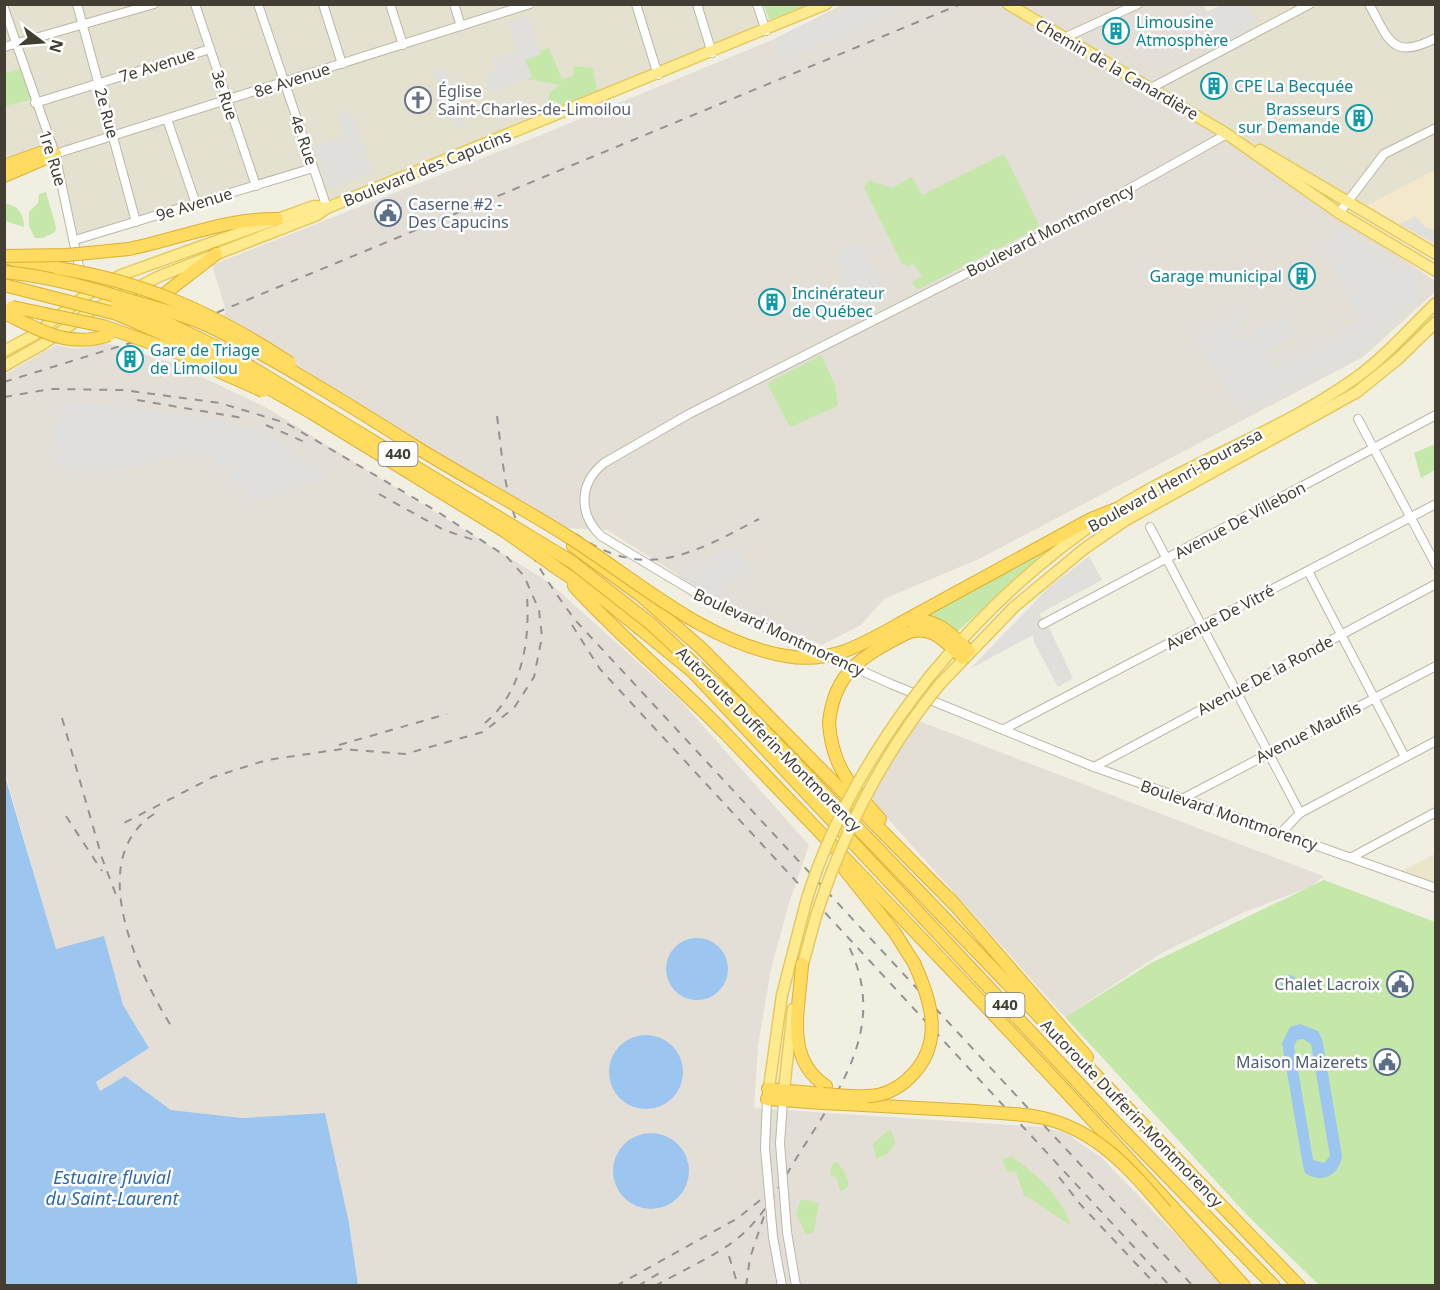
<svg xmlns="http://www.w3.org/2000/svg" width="1440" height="1290" font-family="'Noto Sans',sans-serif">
	<rect width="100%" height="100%" fill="#f1eee2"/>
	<g fill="#e5e1d0">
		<polygon points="752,4 759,24 327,208 313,169 75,240 50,144 7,157 5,151 5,106 33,99 24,68 5,73 5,5"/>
		<polygon points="1249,5 1435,5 1435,170 1361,209 1151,88 1261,31"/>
	</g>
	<polygon fill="#f4e8cc" points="1435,170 1435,254 1361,209"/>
	<g fill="#e3dfd7">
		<polygon points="1203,4 1207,12 1222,5 1249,4 1261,31 1151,88 1435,281 1436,291 1363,357 979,559 884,599 861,625 822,645 721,602 607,530 543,527 359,419 215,329 226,311 212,265 541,135 772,40 842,5"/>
		<polygon points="107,343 175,364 267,408 550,583 680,700 809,845 790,900 771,969 758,1046 754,1108 1040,1127 1066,1133 1102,1158 1224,1285 358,1285 349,1223 325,1113 242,1118 171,1110 125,1076 100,1092 95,1082 149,1048 123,1005 104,937 56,950 5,773 4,375 56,345 76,349"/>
		<polygon points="919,721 1323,876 1313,886 1242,913 1160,954 1065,1017 873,802 872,789 909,729"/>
	</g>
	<polygon fill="#ebe5cb" points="1435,854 1435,888 1396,874"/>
	<g fill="#c5e7aa">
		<polygon points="769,4 808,4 808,5 769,20 764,6"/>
		<polygon points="549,48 562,79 573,76 574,66 593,68 598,97 560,108 556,101 548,100 550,92 561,85 527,79 524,57"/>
		<polygon points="23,68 34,99 5,106 5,73"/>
		<polygon points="1004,154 1040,227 917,290 912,282 922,276 913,263 908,266 902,264 864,188 869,180 892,188 912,177 922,195"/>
		<polygon points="46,192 56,227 55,232 43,238 35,238 29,226 29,212 38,203 39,194"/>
		<path d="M6,204C18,205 24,215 24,227L5,221Z"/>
		<polygon points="821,355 835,385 838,406 790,427 767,383"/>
		<polygon points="1435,444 1435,470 1421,478 1414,453"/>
		<polygon points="1043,548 1046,551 957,632 923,617"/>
		<polygon points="1324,880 1435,922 1435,1285 1319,1285 1247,1215 1065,1017 1151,963"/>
		<polygon points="890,1129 896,1142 887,1154 876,1159 873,1144"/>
		<path d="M1012,1157C1036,1173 1062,1197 1071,1226L1030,1198L1024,1196L1016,1172L1007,1171L1002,1159Z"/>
		<polygon points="837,1162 846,1174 849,1186 840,1192 837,1177 830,1175 832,1164"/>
		<polygon points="801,1199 819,1203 814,1232 806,1235 796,1214"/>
	</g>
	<g fill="#e1dfdb">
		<polygon points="860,4 908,5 909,8 782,61 774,39"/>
		<polygon points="1246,4 1256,25 1207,49 1198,32 1186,38 1180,24 1222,5"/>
		<polygon points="528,15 541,54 525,60 532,77 491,92 485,75 496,71 492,59 517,50 508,22"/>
		<polygon points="445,69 467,124 456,129 433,73"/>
		<polygon points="351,111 373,172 329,188 314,147 345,135 338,115"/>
		<polygon points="1416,216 1426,228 1435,230 1435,244 1399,224"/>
		<polygon points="1341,229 1419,276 1417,287 1423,294 1359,355 1241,415 1194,336 1241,309 1248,319 1233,329 1241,342 1256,335 1253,329 1284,316 1295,335 1264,352 1274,368 1361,320 1323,246"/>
		<polygon points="860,241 888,295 837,322 826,300 834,295 843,277 838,252"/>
		<polygon points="68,401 212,418 261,431 330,476 257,502 244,492 214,458 195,450 157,463 100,471 66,468 48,456 53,446 55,426"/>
		<polygon points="731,547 734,551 739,549 752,574 722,589 717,598 678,576"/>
		<polygon points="1089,556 1102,580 1039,614 1049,628 1073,678 1058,687 1034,642 1033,635 970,669 1047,589"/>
	</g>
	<g fill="#9cc5f0" fill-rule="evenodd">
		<polygon points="4,773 56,949 104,936 123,1005 149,1048 96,1082 100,1091 125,1076 171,1110 242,1118 325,1113 349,1223 358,1285 5,1285"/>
		<circle cx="697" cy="969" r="31"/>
		<circle cx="1289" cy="983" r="8"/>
		<path d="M1300,1024L1318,1031L1322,1039L1342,1156C1339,1176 1322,1184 1305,1173L1303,1166L1282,1043L1290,1027ZM1303,1039L1311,1044L1330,1156L1324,1163L1313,1160L1294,1046L1297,1040Z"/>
		<circle cx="646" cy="1072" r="37"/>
		<circle cx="651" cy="1171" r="38"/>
	</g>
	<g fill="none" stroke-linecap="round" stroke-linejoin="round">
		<defs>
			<g id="minor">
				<polyline points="77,4 136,222"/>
				<polyline points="195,4 256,186"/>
				<polyline points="258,4 327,208"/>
				<polyline points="323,4 342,64"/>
				<polyline points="390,4 403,45"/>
				<polyline points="454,4 461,26"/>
				<polyline points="636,4 658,75"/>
				<polyline points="697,4 712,53"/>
				<polyline points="757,4 766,31"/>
				<path d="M1369,4C1389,40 1392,61 1436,38"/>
				<polyline points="4,8 55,154 84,290"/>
				<polyline points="1064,38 1138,4"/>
				<polyline points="4,47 154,4"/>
				<polyline points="1151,88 1310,4"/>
				<polyline points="35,103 210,49"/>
				<polyline points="167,119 196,204"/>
				<path d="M1227,134L1086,213L689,414L604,463C579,483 578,514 601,536L721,608L891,684L1094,767L1436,888"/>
				<polyline points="55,154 530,4"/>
				<polyline points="1339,213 1384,154 1436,128"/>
				<polyline points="75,240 313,168"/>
				<polyline points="1358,419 1436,565"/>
				<polyline points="1150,527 1300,813"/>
				<polyline points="1308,571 1405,757"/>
				<polyline points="1043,624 1436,415"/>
				<polyline points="1004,729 1436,504"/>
				<polyline points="1094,767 1436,584"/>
				<polyline points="1182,799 1436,666"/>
				<polyline points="1280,834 1300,813 1436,741"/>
				<polyline points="1352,857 1436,812"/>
				<polyline points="780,1143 783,1101"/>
				<polyline points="765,1148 767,1099"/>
				<polyline points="787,1232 796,1286"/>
				<polyline points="773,1237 782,1286"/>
			</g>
			<g id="major">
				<polyline points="1008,4 1227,134 1339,213 1436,271"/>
				<polyline points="1260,150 1436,254"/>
				<polyline points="4,351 34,335 85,296 121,275 314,206 327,208"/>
				<polyline points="4,366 43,344 91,311 160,276 317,215 327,208 826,4"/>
				<path d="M930,676C983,612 1044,555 1114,510C1192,461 1282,431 1357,377C1386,356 1410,328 1436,303"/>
				<polyline points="940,684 1014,607 1084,549 1126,520 1357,392 1398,359 1436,322"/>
				<polyline points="801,971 816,916"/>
				<polyline points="768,1095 782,995 806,902"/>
				<polyline points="783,1098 793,1009"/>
			</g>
			<g id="highway">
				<polyline points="4,166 40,153 55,154"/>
				<polyline points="4,176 55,154"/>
				<path d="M129,249C179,239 225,218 277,219"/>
				<polyline points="4,256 21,263 57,268"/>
				<polyline points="155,301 216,254"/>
				<polyline points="573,546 640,595 701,648 954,904"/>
				<polyline points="561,571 606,601 692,671 1113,1120 1274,1286"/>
				<path d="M574,586C622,639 678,684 727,735C901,917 1076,1098 1244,1286"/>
				<path d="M909,620C936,617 951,634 969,651"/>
				<polyline points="899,624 1091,519 1116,509"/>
				<path d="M907,633C932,623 946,643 963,658"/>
				<polyline points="747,713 1299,1286"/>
				<path d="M829,723C832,768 852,787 880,819"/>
				<polyline points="845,870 895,933 914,963"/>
				<polyline points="949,898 1087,1057"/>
				<path d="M802,964C800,1007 783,1058 826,1086"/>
				<polyline points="768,1089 823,1094"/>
				<polyline points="767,1099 823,1103"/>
				<polyline points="863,1105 974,1111"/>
				<polyline points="1166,1211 1231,1286"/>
			</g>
		</defs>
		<use href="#minor" stroke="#bcb7a5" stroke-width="10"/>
		<use href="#major" stroke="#e4ca5e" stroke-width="13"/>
		<use href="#highway" stroke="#ddb030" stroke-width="14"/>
		<use href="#minor" stroke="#fff" stroke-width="8"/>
		<use href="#major" stroke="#ffeb8e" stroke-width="10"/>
		<use href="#highway" stroke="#ffdb60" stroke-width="12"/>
		<g stroke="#939393" stroke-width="2" stroke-dasharray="8 8" stroke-linecap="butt">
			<polyline points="4,382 182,327 961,4"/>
			<polyline points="4,397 51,389 123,390 220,403 286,423 438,512 507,557 524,576 539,610 542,637 534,677 514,708 483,732 405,754 342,749 267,760 213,777 124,823"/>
			<polyline points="137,400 243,418"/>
			<path d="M497,416C501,446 503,478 512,508C524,548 551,588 576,621L1193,1286"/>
			<polyline points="266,425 307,443"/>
			<polyline points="379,494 444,530 474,540"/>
			<path d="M576,534C644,583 694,553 759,519"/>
			<polyline points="572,625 600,669 1170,1286"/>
			<polyline points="62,718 102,858 116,895"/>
			<path d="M485,723C522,692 530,642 527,597"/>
			<polyline points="339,745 447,714"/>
			<path d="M154,814C83,860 139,975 173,1029"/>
			<polyline points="66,816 102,871"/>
			<polyline points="1059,1177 1080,1204 1157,1286"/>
			<polyline points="729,1256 738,1286"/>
			<polyline points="616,1286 738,1218 769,1193"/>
			<polyline points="638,1286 661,1272"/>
			<path d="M655,1286C684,1269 720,1255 745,1232C768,1210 782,1181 799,1154C841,1087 890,1023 846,941"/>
			<polyline points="746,1286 750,1258 764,1216"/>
		</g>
		<defs>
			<g id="minor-bridge">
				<polyline points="780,1143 787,1232"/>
				<polyline points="765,1148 773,1237"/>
			</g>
			<g id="major-bridge">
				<path d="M806,902C831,820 877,743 930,676"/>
				<path d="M816,916C843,833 884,752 940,684"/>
			</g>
			<g id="highway-bridge">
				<polyline points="4,256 67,255 129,249"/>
				<path d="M57,268C146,282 215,314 290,363"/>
				<path d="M4,272C48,276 90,288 132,301C160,309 190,316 217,330C285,365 351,406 416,447C466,478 518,505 567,536C636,579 703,642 786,656C830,664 862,645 899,624"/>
				<polyline points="4,285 117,314 209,354 312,413 506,532 561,571"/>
				<polyline points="117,304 167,323 223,350 572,562 651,624 747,713"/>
				<polyline points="12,307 103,326 171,350 263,391"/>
				<path d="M4,313C40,330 68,349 109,335"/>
				<path d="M829,723C834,670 865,655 907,633"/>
				<path d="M823,1094C840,1095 861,1098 878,1095C892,1092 904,1084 913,1074C944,1041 931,1000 914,963"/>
				<polyline points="823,1103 863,1105"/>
				<path d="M974,1111C996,1113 1020,1113 1043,1118C1097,1130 1131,1170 1166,1211"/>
			</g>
		</defs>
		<use href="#minor-bridge" stroke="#bcb7a5" stroke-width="10" stroke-linecap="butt"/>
		<use href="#major-bridge" stroke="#e4ca5e" stroke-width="13" stroke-linecap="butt"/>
		<use href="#highway-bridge" stroke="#ddb030" stroke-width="14" stroke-linecap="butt"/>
		<use href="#minor-bridge" stroke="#fff" stroke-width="8"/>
		<use href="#major-bridge" stroke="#ffeb8e" stroke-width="10"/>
		<use href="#highway-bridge" stroke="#ffdb60" stroke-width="12"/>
	</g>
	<defs>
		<symbol id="building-ring" viewBox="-11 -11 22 22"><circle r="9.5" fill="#fff" stroke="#0f9aa8" stroke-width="1.5"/><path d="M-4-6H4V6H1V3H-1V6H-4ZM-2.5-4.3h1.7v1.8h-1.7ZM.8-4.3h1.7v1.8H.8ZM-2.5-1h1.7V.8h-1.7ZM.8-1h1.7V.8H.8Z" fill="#0f9aa8"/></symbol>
		<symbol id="church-ring" viewBox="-11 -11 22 22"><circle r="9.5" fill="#fff" stroke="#6b7280" stroke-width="1.5"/><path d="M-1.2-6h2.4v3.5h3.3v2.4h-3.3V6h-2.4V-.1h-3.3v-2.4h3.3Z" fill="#6b7280"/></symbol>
		<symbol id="civic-ring" viewBox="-11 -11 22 22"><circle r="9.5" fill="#fff" stroke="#5c6f8a" stroke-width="1.5"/><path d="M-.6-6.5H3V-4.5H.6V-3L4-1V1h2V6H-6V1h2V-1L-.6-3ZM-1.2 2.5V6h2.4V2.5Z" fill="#5c6f8a"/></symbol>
	</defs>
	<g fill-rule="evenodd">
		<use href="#building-ring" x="1101" y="16" width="30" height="30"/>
		<use href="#building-ring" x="1199" y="71" width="30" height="30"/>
		<use href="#church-ring" x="403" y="85" width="30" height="30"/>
		<use href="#building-ring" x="1344" y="103" width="30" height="30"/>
		<use href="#civic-ring" x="373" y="198" width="30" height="30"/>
		<use href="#building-ring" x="1287" y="261" width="30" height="30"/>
		<use href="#building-ring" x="757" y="287" width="30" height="30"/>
		<use href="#building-ring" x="115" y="344" width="30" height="30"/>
		<use href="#civic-ring" x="1385" y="969" width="30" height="30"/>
		<use href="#civic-ring" x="1372" y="1047" width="30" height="30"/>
	</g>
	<g text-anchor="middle" stroke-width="5" stroke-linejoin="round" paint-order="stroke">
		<g fill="#fff" stroke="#7b7870" stroke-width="1.5">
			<rect x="378.5" y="442" width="39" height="24" rx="4.5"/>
			<rect x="985.5" y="993" width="39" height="24" rx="4.5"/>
		</g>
		<g font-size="15" font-weight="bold" fill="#433e33">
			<text x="398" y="459">440</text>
			<text x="1005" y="1010">440</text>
		</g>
		<g font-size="16" fill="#0d838f" stroke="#fff" text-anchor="start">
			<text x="1136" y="28">Limousine<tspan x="1136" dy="18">Atmosphère</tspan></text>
			<text x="1234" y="92">CPE La Becquée</text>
			<text x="1340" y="115" text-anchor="end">Brasseurs<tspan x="1340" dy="18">sur Demande</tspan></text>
			<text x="1282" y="282" text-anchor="end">Garage municipal</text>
			<text x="792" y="299">Incinérateur<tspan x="792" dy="18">de Québec</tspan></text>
			<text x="150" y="356">Gare de Triage<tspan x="150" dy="18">de Limoilou</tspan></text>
		</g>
		<g font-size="16" fill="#433e33" stroke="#fff">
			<text transform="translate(157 65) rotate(-18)" y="6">7e Avenue</text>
			<text transform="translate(1117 69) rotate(30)" y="6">Chemin de la Canardière</text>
			<text transform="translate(292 80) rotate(-18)" y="6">8e Avenue</text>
			<text transform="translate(225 95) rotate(72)" y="6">3e Rue</text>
			<text transform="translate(107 113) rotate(75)" y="6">2e Rue</text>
			<text transform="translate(304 140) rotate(71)" y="6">4e Rue</text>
			<text transform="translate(53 158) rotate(73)" y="6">1re Rue</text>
			<text transform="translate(427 168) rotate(-22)" y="6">Boulevard des Capucins</text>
			<text transform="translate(194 204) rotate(-17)" y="6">9e Avenue</text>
			<text transform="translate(1050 230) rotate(-27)" y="6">Boulevard Montmorency</text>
			<text transform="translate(1175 480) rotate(-29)" y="6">Boulevard Henri-Bourassa</text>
			<text transform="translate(1240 520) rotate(-28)" y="6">Avenue De Villebon</text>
			<text transform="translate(1220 617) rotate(-28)" y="6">Avenue De Vitré</text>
			<text transform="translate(779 632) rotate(25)" y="6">Boulevard Montmorency</text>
			<text transform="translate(1265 675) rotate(-28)" y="6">Avenue De la Ronde</text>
			<text transform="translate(1308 732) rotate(-27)" y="6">Avenue Maufils</text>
			<text transform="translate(769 739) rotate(45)" y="6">Autoroute Dufferin-Montmorency</text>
			<text transform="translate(1229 815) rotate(19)" y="6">Boulevard Montmorency</text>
			<text transform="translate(1132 1113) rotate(46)" y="6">Autoroute Dufferin-Montmorency</text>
		</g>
		<g font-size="16" fill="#5b616d" stroke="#fff" text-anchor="start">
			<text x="438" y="97">Église<tspan x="438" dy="18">Saint-Charles-de-Limoilou</tspan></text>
		</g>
		<g font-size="16" fill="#4e5e75" stroke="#fff" text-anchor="end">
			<text x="408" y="210" text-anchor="start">Caserne #2 -<tspan x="408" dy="18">Des Capucins</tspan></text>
			<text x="1380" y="990">Chalet Lacroix</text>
			<text x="1368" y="1068">Maison Maizerets</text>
		</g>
		<g font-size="18" font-style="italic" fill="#2c69ae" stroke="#fff">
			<text x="112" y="1184">Estuaire fluvial<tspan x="112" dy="21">du Saint-Laurent</tspan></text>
		</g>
	</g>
	<rect width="1440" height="1290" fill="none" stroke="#433e33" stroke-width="12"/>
	<g transform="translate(42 42) rotate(106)" stroke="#ffffff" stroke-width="4.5" paint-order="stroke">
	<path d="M0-4.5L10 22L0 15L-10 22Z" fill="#433e33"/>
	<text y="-9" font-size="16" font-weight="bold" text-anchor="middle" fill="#433e33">N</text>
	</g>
</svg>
